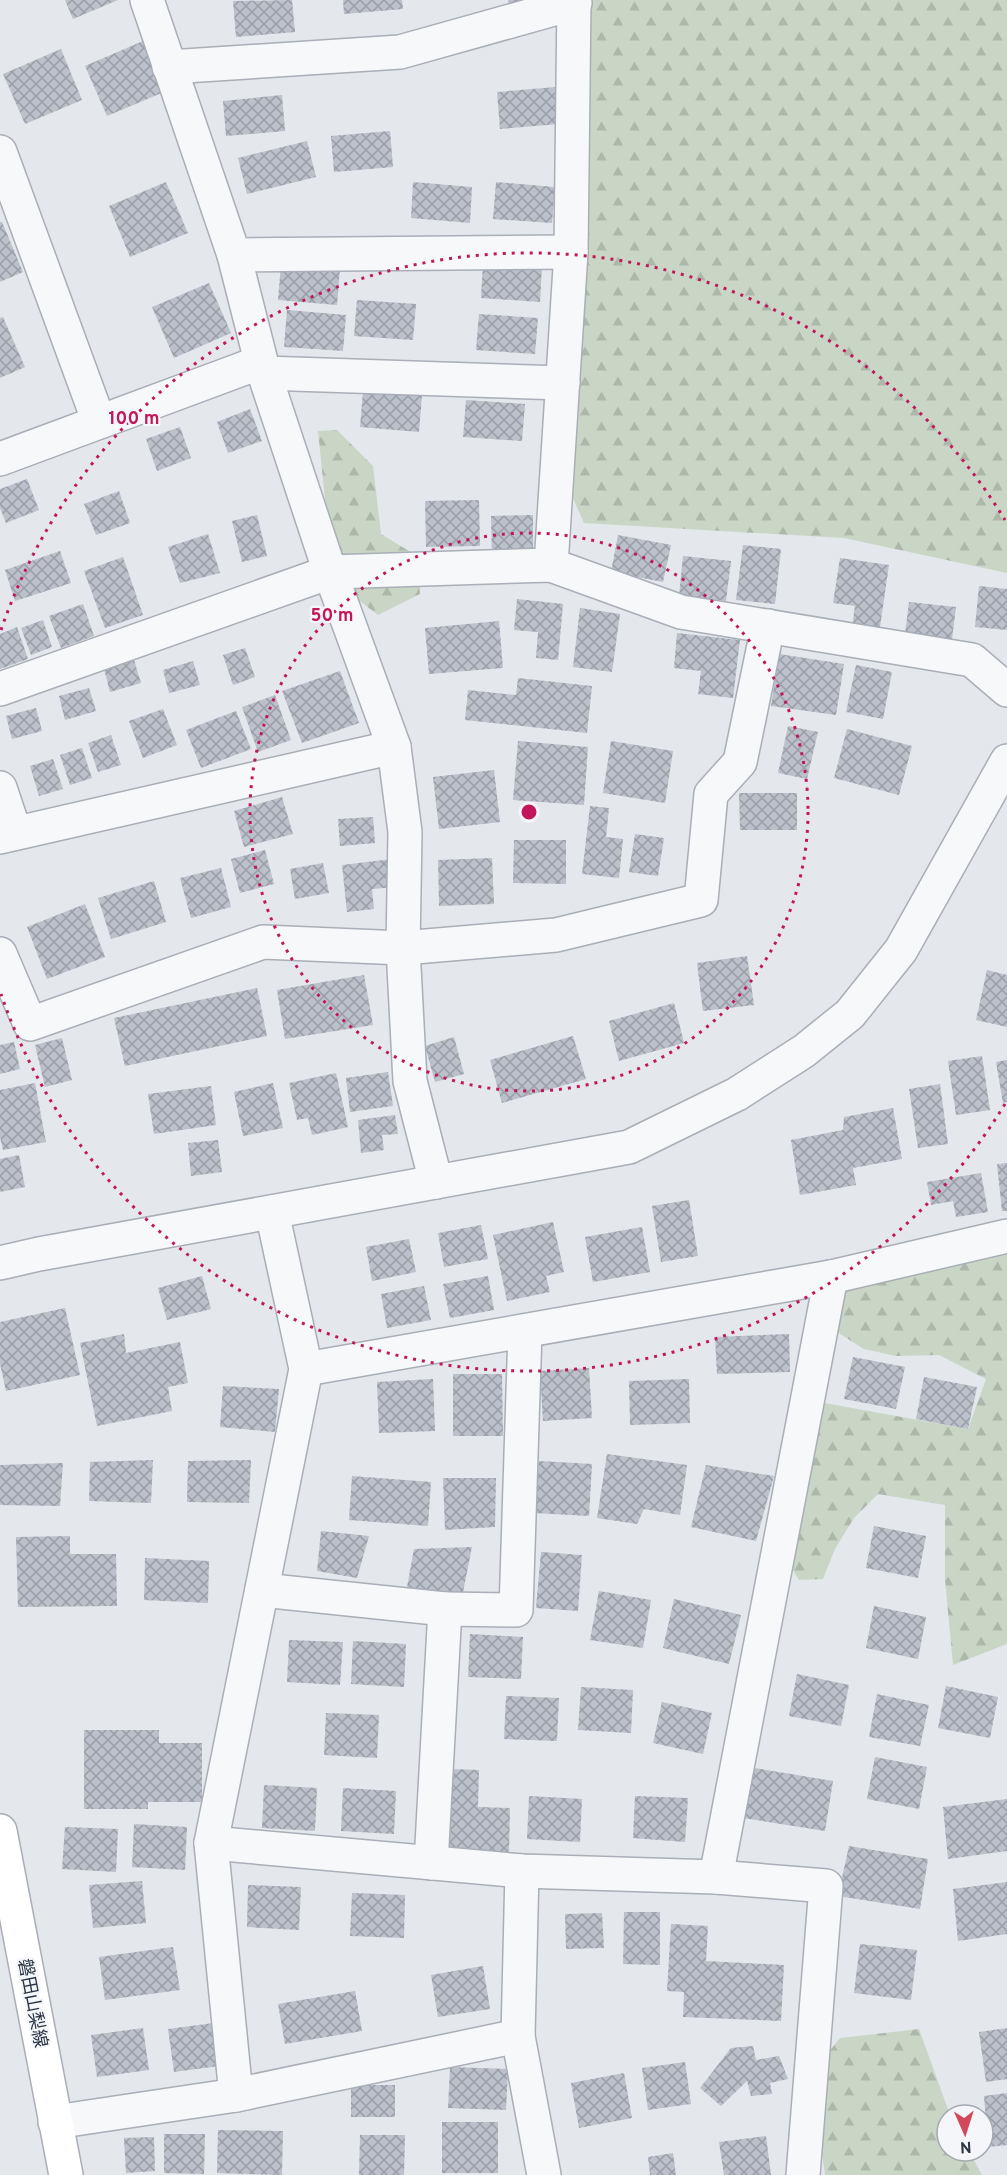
<svg xmlns="http://www.w3.org/2000/svg" width="1007" height="2175" font-family="Overpass,'Noto Sans JP',sans-serif">
	<defs>
		<pattern id="forest-firs" width="22" height="20" patternUnits="userSpaceOnUse" patternTransform="scale(1.5)"><rect width="22" height="20" fill="#c9d6c5"/><path d="M5 1l3.5 6h-7zM16 11l3.5 6h-7z" fill="#adb8ab"/></pattern>
		<pattern id="building-cross-hatch" width="8" height="8" patternUnits="userSpaceOnUse" patternTransform="scale(1.5)"><rect width="8" height="8" fill="#bbc0ca"/><path d="M0 0l8 8M0 8l8-8" fill="none" stroke="#989da6"/></pattern>
	</defs>
	<rect width="100%" height="100%" fill="#e4e7ec"/>
	<g fill="url(#forest-firs)">
		<polygon points="574,0 1007,0 1007,573 844,538 584,523 558,465"/>
		<polygon points="337,430 373,466 381,534 417,556 420,594 378,615 348,592 327,519 318,431"/>
		<polygon points="1007,1245 1007,1644 953,1665 945,1580 945,1505 878,1494 854,1518 835,1549 823,1579 799,1580 788,1562 819,1402 968,1429 986,1379 939,1355 896,1356 864,1349 840,1334 826,1302 831,1277"/>
		<polygon points="919,2029 950,2115 947,2115 947,2151 969,2151 982,2175 825,2175 811,2074 840,2038"/>
	</g>
	<g fill="url(#building-cross-hatch)">
		<polygon points="65,0 118,0 73,19"/>
		<polygon points="292,0 295,32 236,37 233,1"/>
		<polygon points="343,0 402,0 403,9 344,14"/>
		<polygon points="508,0 535,0 509,7"/>
		<polygon points="143,41 164,92 107,116 85,66"/>
		<polygon points="61,49 82,100 25,124 3,74"/>
		<polygon points="556,87 559,124 500,129 497,92"/>
		<polygon points="282,95 285,131 226,136 223,101"/>
		<polygon points="390,131 393,167 334,172 331,136"/>
		<polygon points="307,141 316,177 247,194 238,158"/>
		<polygon points="166,182 188,233 130,257 109,206"/>
		<polygon points="413,182 472,187 470,223 411,218"/>
		<polygon points="496,182 555,187 552,223 493,219"/>
		<polygon points="0,222 2,222 23,272 0,282"/>
		<polygon points="483,262 542,266 540,302 481,298"/>
		<polygon points="281,264 340,268 337,305 278,300"/>
		<polygon points="209,283 231,333 174,358 152,307"/>
		<polygon points="357,300 416,304 413,340 354,336"/>
		<polygon points="287,310 346,315 343,351 284,347"/>
		<polygon points="479,314 538,318 535,354 476,350"/>
		<polygon points="3,317 25,367 0,378 0,318"/>
		<polygon points="363,391 422,396 419,432 360,427"/>
		<polygon points="466,400 525,404 522,441 463,437"/>
		<polygon points="250,409 262,441 228,453 217,422"/>
		<polygon points="180,427 191,458 157,471 146,439"/>
		<polygon points="27,479 39,510 6,523 0,508 0,489"/>
		<polygon points="119,491 130,523 96,535 84,504"/>
		<polygon points="479,500 480,546 426,547 425,501"/>
		<polygon points="257,515 267,556 242,562 232,521"/>
		<polygon points="533,515 533,556 492,557 491,516"/>
		<polygon points="208,534 220,573 180,583 168,547"/>
		<polygon points="618,535 671,545 663,582 611,572"/>
		<polygon points="743,545 781,549 775,604 736,600"/>
		<polygon points="60,551 71,583 15,601 5,570"/>
		<polygon points="683,556 731,561 726,601 679,596"/>
		<polygon points="123,557 143,615 105,628 84,571"/>
		<polygon points="840,558 889,565 880,627 883,645 850,641 855,606 833,603"/>
		<polygon points="979,586 1007,589 1007,630 975,627"/>
		<polygon points="517,599 563,604 558,660 536,658 538,632 514,630"/>
		<polygon points="909,602 956,607 951,647 904,642"/>
		<polygon points="83,604 94,636 61,648 49,616"/>
		<polygon points="580,608 620,614 612,672 573,667"/>
		<polygon points="43,620 52,647 31,655 21,628"/>
		<polygon points="499,621 503,668 429,674 425,628"/>
		<polygon points="17,627 28,659 0,669 0,634"/>
		<polygon points="677,633 740,640 733,698 698,694 701,671 674,668"/>
		<polygon points="245,648 255,677 233,685 223,655"/>
		<polygon points="779,654 844,664 836,715 771,706"/>
		<polygon points="134,660 141,683 110,692 104,669"/>
		<polygon points="193,661 200,685 169,693 163,670"/>
		<polygon points="856,665 892,672 883,719 846,712"/>
		<polygon points="340,671 359,723 302,743 282,691"/>
		<polygon points="518,678 592,686 587,733 465,720 468,690 516,695"/>
		<polygon points="89,688 96,711 65,720 59,696"/>
		<polygon points="275,695 291,740 258,752 242,707"/>
		<polygon points="36,708 42,731 12,739 6,716"/>
		<polygon points="163,709 177,745 143,758 129,721"/>
		<polygon points="236,711 251,749 201,768 186,730"/>
		<polygon points="788,726 818,732 807,779 778,773"/>
		<polygon points="847,729 912,746 899,795 834,778"/>
		<polygon points="111,735 121,765 98,772 88,743"/>
		<polygon points="518,741 588,747 584,805 513,800"/>
		<polygon points="611,741 673,751 665,803 603,793"/>
		<polygon points="82,748 92,778 70,785 60,755"/>
		<polygon points="53,759 63,789 39,796 30,766"/>
		<polygon points="494,770 500,822 439,829 433,777"/>
		<polygon points="739,793 797,793 797,830 740,830"/>
		<polygon points="282,797 293,834 244,847 234,811"/>
		<polygon points="590,806 609,808 606,837 623,839 619,878 582,874"/>
		<polygon points="373,817 375,843 340,846 338,819"/>
		<polygon points="635,834 664,838 658,876 629,872"/>
		<polygon points="514,840 566,840 566,884 513,883"/>
		<polygon points="265,850 274,884 240,893 231,859"/>
		<polygon points="492,858 494,904 439,906 438,860"/>
		<polygon points="392,859 395,887 372,889 374,909 347,912 342,865"/>
		<polygon points="323,863 329,893 295,899 290,869"/>
		<polygon points="221,868 231,907 191,918 180,878"/>
		<polygon points="154,881 166,922 111,939 98,898"/>
		<polygon points="85,904 105,957 47,979 27,927"/>
		<polygon points="747,956 754,1005 703,1011 697,963"/>
		<polygon points="987,970 1007,975 1007,1027 976,1020"/>
		<polygon points="364,975 373,1025 285,1039 277,990"/>
		<polygon points="257,988 267,1036 125,1066 114,1018"/>
		<polygon points="674,1003 684,1043 619,1061 609,1021"/>
		<polygon points="573,1036 586,1079 502,1103 490,1060"/>
		<polygon points="454,1037 464,1074 435,1082 425,1046"/>
		<polygon points="62,1038 72,1080 45,1087 35,1045"/>
		<polygon points="14,1042 20,1069 0,1074 0,1045"/>
		<polygon points="982,1056 990,1110 956,1115 948,1061"/>
		<polygon points="1007,1060 1007,1102 1003,1103 996,1062"/>
		<polygon points="388,1072 393,1106 350,1112 346,1078"/>
		<polygon points="336,1073 348,1127 312,1135 308,1118 297,1120 289,1083"/>
		<polygon points="35,1083 46,1142 3,1150 0,1137 0,1090"/>
		<polygon points="273,1083 283,1128 243,1136 234,1092"/>
		<polygon points="940,1084 948,1144 918,1148 909,1089"/>
		<polygon points="211,1086 216,1125 154,1134 148,1094"/>
		<polygon points="893,1108 902,1159 853,1168 856,1185 800,1195 791,1140 843,1130 844,1117"/>
		<polygon points="395,1115 398,1134 382,1135 384,1150 361,1153 358,1120"/>
		<polygon points="218,1140 222,1172 191,1176 188,1143"/>
		<polygon points="19,1155 25,1187 0,1192 0,1159"/>
		<polygon points="1007,1163 1007,1211 1002,1211 997,1164"/>
		<polygon points="981,1173 988,1212 956,1217 953,1201 931,1205 927,1182"/>
		<polygon points="689,1200 698,1256 661,1262 652,1206"/>
		<polygon points="553,1222 564,1272 546,1276 550,1292 507,1301 493,1235"/>
		<polygon points="481,1225 488,1259 444,1267 438,1233"/>
		<polygon points="642,1227 650,1272 593,1282 585,1237"/>
		<polygon points="409,1239 416,1272 372,1281 366,1247"/>
		<polygon points="202,1276 211,1309 167,1320 158,1288"/>
		<polygon points="488,1276 494,1310 450,1318 443,1284"/>
		<polygon points="424,1286 431,1320 387,1328 381,1294"/>
		<polygon points="65,1308 80,1375 6,1391 0,1364 0,1322"/>
		<polygon points="124,1334 126,1353 180,1342 188,1383 168,1387 172,1411 97,1426 80,1343"/>
		<polygon points="789,1334 790,1372 717,1374 715,1337"/>
		<polygon points="853,1357 905,1367 896,1409 844,1399"/>
		<polygon points="589,1368 592,1418 543,1421 540,1371"/>
		<polygon points="453,1374 502,1374 503,1436 453,1436"/>
		<polygon points="924,1377 977,1387 968,1429 916,1419"/>
		<polygon points="433,1379 435,1431 379,1433 377,1382"/>
		<polygon points="689,1379 690,1423 630,1425 629,1381"/>
		<polygon points="223,1386 279,1389 275,1432 220,1427"/>
		<polygon points="607,1454 687,1465 680,1515 644,1509 637,1524 597,1518"/>
		<polygon points="153,1460 151,1503 89,1501 90,1462"/>
		<polygon points="251,1460 249,1503 187,1502 188,1461"/>
		<polygon points="539,1461 592,1464 589,1516 535,1513"/>
		<polygon points="63,1463 60,1506 0,1505 0,1465"/>
		<polygon points="706,1465 774,1476 756,1541 691,1527"/>
		<polygon points="352,1476 431,1482 428,1526 349,1520"/>
		<polygon points="443,1478 496,1478 495,1527 445,1530"/>
		<polygon points="874,1526 926,1536 918,1578 866,1568"/>
		<polygon points="321,1531 369,1536 357,1578 317,1571"/>
		<polygon points="70,1536 70,1554 116,1554 117,1606 18,1607 16,1537"/>
		<polygon points="472,1547 462,1597 407,1587 414,1549"/>
		<polygon points="541,1552 582,1555 578,1611 536,1608"/>
		<polygon points="145,1558 209,1561 208,1603 144,1600"/>
		<polygon points="599,1591 651,1600 643,1648 590,1640"/>
		<polygon points="674,1599 741,1615 729,1664 663,1648"/>
		<polygon points="874,1606 926,1617 918,1659 866,1648"/>
		<polygon points="470,1634 523,1637 521,1679 468,1677"/>
		<polygon points="289,1640 343,1642 340,1685 287,1682"/>
		<polygon points="353,1641 406,1644 404,1687 351,1684"/>
		<polygon points="797,1674 849,1685 841,1726 789,1716"/>
		<polygon points="946,1686 998,1697 990,1738 938,1728"/>
		<polygon points="581,1687 633,1690 631,1733 578,1730"/>
		<polygon points="877,1694 929,1705 920,1746 869,1737"/>
		<polygon points="506,1696 559,1698 557,1741 504,1739"/>
		<polygon points="662,1702 712,1713 703,1754 653,1743"/>
		<polygon points="326,1713 379,1715 377,1758 324,1755"/>
		<polygon points="84,1730 159,1730 159,1743 202,1743 202,1802 148,1802 148,1809 84,1809"/>
		<polygon points="875,1757 927,1767 919,1809 867,1799"/>
		<polygon points="755,1768 833,1781 825,1831 744,1818"/>
		<polygon points="451,1769 479,1770 478,1807 510,1808 509,1855 449,1853"/>
		<polygon points="264,1785 317,1788 315,1831 262,1828"/>
		<polygon points="343,1788 396,1791 394,1834 341,1831"/>
		<polygon points="529,1796 582,1799 580,1842 527,1839"/>
		<polygon points="635,1796 688,1798 685,1842 633,1838"/>
		<polygon points="1007,1799 1007,1851 948,1859 943,1807"/>
		<polygon points="134,1824 187,1827 185,1870 132,1867"/>
		<polygon points="65,1827 118,1829 116,1872 62,1869"/>
		<polygon points="849,1846 928,1859 920,1909 838,1896"/>
		<polygon points="142,1881 146,1923 93,1928 89,1885"/>
		<polygon points="1007,1882 1007,1934 958,1941 953,1889"/>
		<polygon points="248,1885 301,1887 299,1930 247,1927"/>
		<polygon points="352,1893 405,1895 404,1938 350,1936"/>
		<polygon points="624,1912 660,1912 660,1965 623,1964"/>
		<polygon points="602,1913 604,1948 566,1949 565,1914"/>
		<polygon points="671,1924 708,1926 706,1961 784,1965 781,2021 683,2017 684,1992 667,1991"/>
		<polygon points="860,1944 917,1950 911,2000 854,1993"/>
		<polygon points="173,1947 180,1990 105,2000 99,1957"/>
		<polygon points="483,1966 490,2009 438,2017 431,1975"/>
		<polygon points="355,1991 362,2031 285,2044 278,2004"/>
		<polygon points="221,2022 227,2065 174,2072 168,2029"/>
		<polygon points="143,2028 149,2070 97,2077 91,2035"/>
		<polygon points="1007,2028 1007,2079 986,2082 979,2032"/>
		<polygon points="753,2046 756,2060 779,2056 788,2079 770,2083 772,2094 751,2096 747,2081 721,2106 700,2088 731,2048"/>
		<polygon points="685,2062 691,2104 648,2110 642,2068"/>
		<polygon points="450,2067 508,2069 506,2110 448,2108"/>
		<polygon points="624,2073 632,2118 579,2128 571,2083"/>
		<rect x="351" y="2085" width="44" height="32"/>
		<polygon points="1007,2093 1007,2145 988,2147 984,2096"/>
		<rect x="442" y="2122" width="56" height="51"/>
		<polygon points="218,2130 283,2131 282,2175 217,2173"/>
		<polygon points="164,2134 205,2134 204,2174 164,2173"/>
		<polygon points="360,2135 405,2135 404,2175 359,2175"/>
		<polygon points="766,2136 771,2175 724,2175 719,2142"/>
		<polygon points="154,2137 155,2171 126,2173 124,2138"/>
		<polygon points="673,2153 676,2175 650,2175 648,2157"/>
	</g>
	<g fill="none" stroke-linecap="round" stroke-linejoin="round">
		<defs>
			<g id="minor">
				<polyline points="147,0 234,255 264,373 330,572 394,747 405,832 403,948 410,1081 436,1182"/>
				<polyline points="169,67 400,52 575,3"/>
				<polyline points="0,152 99,422"/>
				<polyline points="234,255 571,252"/>
				<polyline points="264,373 563,383"/>
				<polyline points="0,459 261,362"/>
				<polyline points="551,565 571,252 574,0"/>
				<polyline points="0,689 330,572 551,565 681,612 972,660 1007,690"/>
				<polyline points="0,788 15,833"/>
				<polyline points="0,837 394,747"/>
				<polyline points="0,954 30,1024 263,942 403,948 556,935 701,900 711,794 740,762 768,626"/>
				<polyline points="306,1369 831,1277 1007,1236"/>
				<polyline points="262,1590 445,1609 431,1863"/>
				<polyline points="445,1609 516,1610 525,1331"/>
				<polyline points="211,1843 522,1871 716,1877 831,1277"/>
				<polyline points="522,1871 518,2036 544,2175"/>
				<polyline points="716,1877 826,1886 803,2175"/>
				<polyline points="236,2095 518,2036"/>
				<polyline points="55,2122 236,2095 211,1843 306,1369 272,1212"/>
			</g>
			<polyline id="tertiary" points="0,1263 39,1254 629,1147 737,1094 804,1051 850,1014 901,950 1007,761"/>
			<polyline id="secondary" points="0,1831 66,2175"/>
		</defs>
		<use href="#minor" stroke="#a9aeb7" stroke-width="36"/>
		<use href="#tertiary" stroke="#a9aeb7" stroke-width="36"/>
		<use href="#secondary" stroke="#a9aeb7" stroke-width="36"/>
		<use href="#minor" stroke="#f7f8fa" stroke-width="33"/>
		<use href="#tertiary" stroke="#f7f8fa" stroke-width="33"/>
		<use href="#secondary" stroke="#fff" stroke-width="33"/>
	</g>
	<g fill="none" stroke="#c2185b" stroke-width="3" stroke-dasharray="3 6">
		<circle cx="529" cy="812" r="279"/>
		<path d="M1005 1104A558 558 0 0 1 1 994M1 630A558 558 0 0 1 1005 520"/>
	</g>
	<g text-anchor="middle" stroke-width="4.5" stroke-linejoin="round" paint-order="stroke">
		<g font-size="18" fill="#2b3445" stroke="#f4f6f9">
			<text transform="translate(33 2003) rotate(79)" y="6">磐田山梨線</text>
		</g>
	</g>
	<circle cx="529" cy="812" r="9" fill="#c2185b" stroke="#f4f6f9" stroke-width="3"/>
	<g font-size="18" text-anchor="middle" font-weight="bold" fill="#c2185b" stroke="#f4f6f9" stroke-width="4.5" stroke-linejoin="round" paint-order="stroke">
		<text x="134" y="424">100 m</text>
		<text x="332" y="621">50 m</text>
	</g>
	<g transform="translate(965 2133) rotate(177)"><circle r="28" fill="#f4f6f9" stroke="#a4a8b1" stroke-width="1.5"/>
	<path d="M0-4.5L10 22L0 15L-10 22Z" fill="#d1495b"/>
	<text y="-9" font-size="16" font-weight="bold" text-anchor="middle" fill="#2b3445">N</text>
	</g>
</svg>
